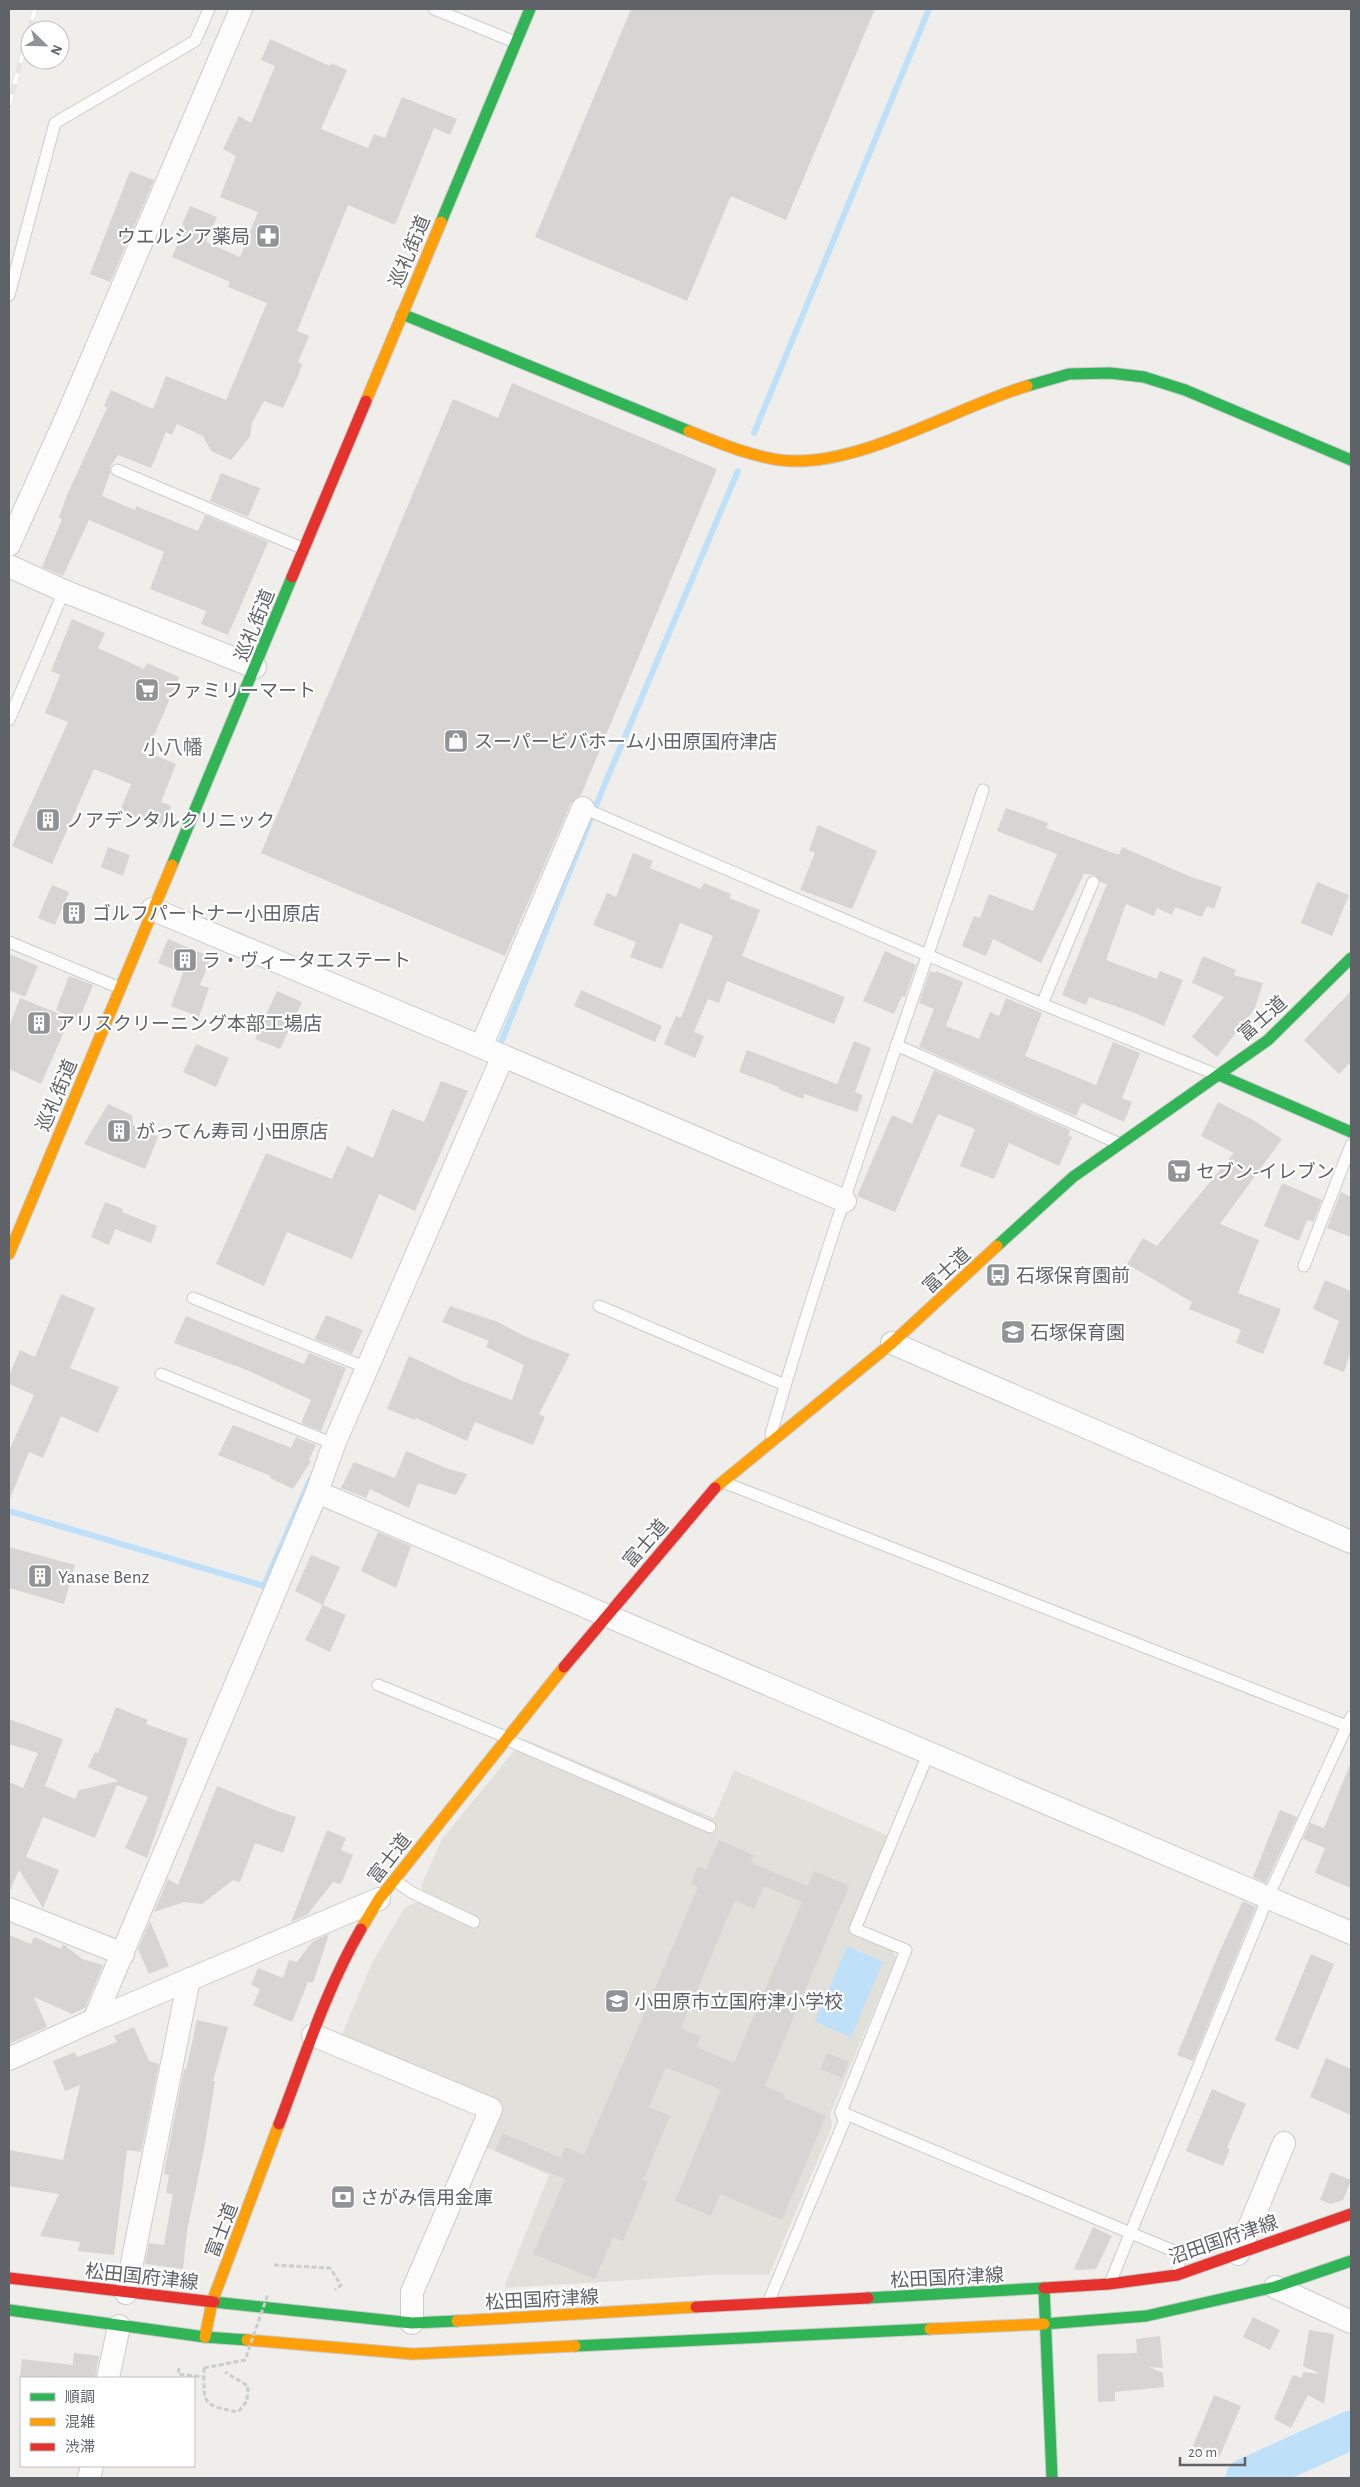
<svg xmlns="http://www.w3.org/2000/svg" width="1360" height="2487" font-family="'Alegreya Sans','Noto Sans JP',sans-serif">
	<rect width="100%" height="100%" fill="#efeeea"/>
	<polygon fill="#e2e0da" points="524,1739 714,1818 734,1770 889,1836 849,1932 892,1950 896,1958 830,2114 832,2126 769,2275 711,2275 506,2288 505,2285 549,2175 483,2146 499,2108 340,2039 372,1963 405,1907 418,1902 423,1891 421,1886 442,1839"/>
	<polygon fill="#bfe0f9" points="847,1946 883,1962 851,2037 815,2022"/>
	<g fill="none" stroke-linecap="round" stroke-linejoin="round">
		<g stroke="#bfe0f9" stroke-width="6">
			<polyline points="754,433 929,9"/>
			<polyline points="498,1050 604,786 738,471"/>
			<polyline points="9,1511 264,1586 310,1480"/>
		</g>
		<polyline stroke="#bfe0f9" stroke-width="39" points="1245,2478 1351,2430"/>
	</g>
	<g fill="#d6d5d3" fill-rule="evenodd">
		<polygon points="631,9 875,9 786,220 731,196 687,301 535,237"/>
		<polygon points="270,39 330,66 331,63 347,70 321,129 368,148 374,134 385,138 402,97 457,119 450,135 434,128 395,225 348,205 297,331 309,336 298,362 302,364 298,376 283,408 264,401 252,423 250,437 231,460 211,451 203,436 177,424 172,435 166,432 151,468 118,455 110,467 110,473 102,496 135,510 136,506 198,531 205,515 268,542 228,635 201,624 206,611 150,589 164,552 89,520 63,576 42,567 62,519 59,517 67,495 107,408 104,406 111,390 153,409 166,376 226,400 267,303 228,287 230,282 172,257 185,226 182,225 190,206 217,217 206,242 240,257 258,212 220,197 236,156 223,149 239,116 251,123 275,66 261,60"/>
		<polygon points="130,171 154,180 110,282 90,274"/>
		<polygon points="512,383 717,469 581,795 571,803 505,956 261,853 453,399 498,418"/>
		<polygon points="221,473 260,488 248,517 210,501"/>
		<polygon points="72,619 105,633 98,648 144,669 147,663 179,677 147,752 176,764 161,802 171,806 162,828 120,811 131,784 94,769 52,864 12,846 68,722 45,713 60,675 51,671"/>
		<polygon points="1006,808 1048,823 1046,828 1119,855 1122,847 1191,877 1222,887 1214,909 1207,906 1202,917 1175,907 1172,915 1157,908 1154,916 1126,904 1106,960 1157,979 1160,971 1183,980 1164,1026 1135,1013 1089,997 1086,1005 1062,995 1107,884 1100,882 1095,875 1084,874 1041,963 993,939 986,956 962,946 974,916 980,918 989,894 1033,911 1057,854 997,831"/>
		<polygon points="818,825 877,851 852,909 800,890 815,853 809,850"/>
		<polygon points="108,847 130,855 123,876 101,867"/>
		<polygon points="633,853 653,861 650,868 701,889 704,883 731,894 729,898 760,910 742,956 845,997 834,1024 727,981 719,1003 708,999 694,1032 704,1036 695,1058 664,1044 676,1016 681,1018 713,936 680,923 662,969 630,957 636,942 593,925 607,893 616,897"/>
		<polygon points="1317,882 1349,895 1332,936 1301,923"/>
		<polygon points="52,885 69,892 55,925 38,918"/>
		<polygon points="168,939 211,957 200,985 209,988 199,1017 171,1006 183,973 158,963"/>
		<polygon points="885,951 916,965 905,997 902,996 894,1014 863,1001"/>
		<polygon points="9,954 38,966 25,997 9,990"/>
		<polygon points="1203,956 1236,970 1234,975 1263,983 1254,1010 1217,1057 1192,1037 1224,997 1192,983"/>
		<polygon points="930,971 935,973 936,971 963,982 946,1026 979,1039 990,1012 999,1016 1006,998 1042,1013 1025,1056 1096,1085 1113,1042 1140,1053 1122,1098 1132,1102 1124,1122 1082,1103 1076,1116 919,1047 934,1009 919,1003"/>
		<polygon points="69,976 93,985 79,1020 56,1010"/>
		<polygon points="581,990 662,1026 655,1042 574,1006"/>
		<polygon points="277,991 302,1002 280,1049 255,1039"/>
		<polygon points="1351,991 1351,1062 1339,1074 1304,1040"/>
		<polygon points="20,998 70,1018 41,1084 9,1069 9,1027"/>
		<polygon points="854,1041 871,1048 855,1092 863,1095 857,1112 804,1094 803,1099 778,1089 779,1087 739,1072 747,1050 837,1084"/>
		<polygon points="196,1044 229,1058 216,1087 183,1072"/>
		<polygon points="934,1070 1070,1130 1068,1135 1072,1137 1059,1166 1009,1143 994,1179 960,1166 975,1129 938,1114 895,1212 857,1196 892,1115 912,1124"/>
		<polygon points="441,1081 468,1091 415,1211 379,1194 352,1259 287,1232 264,1286 216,1264 266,1153 332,1179 347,1146 373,1158 392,1109 424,1122"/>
		<polygon points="1218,1102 1253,1120 1282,1139 1220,1224 1259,1240 1238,1293 1281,1309 1263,1354 1236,1343 1241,1330 1189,1309 1192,1302 1127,1264 1143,1238 1157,1246 1234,1153 1201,1136"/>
		<polygon points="108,1104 132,1115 133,1125 158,1137 145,1169 84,1144"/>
		<polygon points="1282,1183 1322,1200 1313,1222 1307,1220 1299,1241 1264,1226"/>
		<polygon points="1341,1192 1351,1197 1351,1237 1327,1228"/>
		<polygon points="105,1202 123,1209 122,1212 157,1226 151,1243 115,1229 109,1245 91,1237"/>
		<polygon points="1325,1280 1351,1291 1351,1351 1344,1372 1323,1364 1339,1321 1313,1309"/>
		<polygon points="61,1294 95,1308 70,1368 119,1387 98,1433 61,1416 43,1458 29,1452 9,1501 9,1451 34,1395 9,1384 9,1376 20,1350 35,1357"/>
		<polygon points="450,1306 498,1322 524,1336 570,1354 539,1414 545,1417 533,1445 475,1422 467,1441 416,1418 415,1420 387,1409 409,1356 465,1382 512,1400 524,1365 486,1347 489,1341 442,1322"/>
		<polygon points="326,1315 363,1330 352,1354 315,1339"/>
		<polygon points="186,1316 304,1364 309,1353 346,1368 321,1431 301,1423 311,1400 247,1370 174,1343"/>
		<polygon points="233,1425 291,1448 296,1437 316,1445 309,1460 311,1461 293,1489 270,1478 271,1476 218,1455"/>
		<polygon points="406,1451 446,1468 467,1474 456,1495 418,1483 409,1508 370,1489 366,1498 341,1488 354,1462 395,1478"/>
		<polygon points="378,1532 411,1546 396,1588 361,1571"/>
		<polygon points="9,1547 75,1565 64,1604 9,1588"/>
		<polygon points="311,1555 340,1567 323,1605 295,1591"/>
		<polygon points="323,1605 346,1615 330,1652 305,1640"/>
		<polygon points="116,1707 148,1720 146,1724 188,1739 147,1858 125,1848 148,1797 117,1785 95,1838 43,1817 26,1857 59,1870 43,1908 19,1870 9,1893 9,1782 23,1788 38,1753 9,1744 9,1719 63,1739 45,1786 75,1799 79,1790 119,1781 88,1767 95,1752 98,1753"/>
		<polygon points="1351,1762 1351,1888 1315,1873 1325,1848 1303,1839 1310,1823 1324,1828"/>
		<polygon points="217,1786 277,1811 296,1817 283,1853 255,1843 240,1882 233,1880 202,1904 184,1902 154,1912 168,1879 178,1885"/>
		<polygon points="1280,1810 1297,1817 1266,1883 1253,1877"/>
		<polygon points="327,1830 346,1838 341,1850 353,1855 341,1884 333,1882 307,1915 291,1922"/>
		<path d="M719,1840L754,1855L751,1863L808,1886L814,1871L849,1886L765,2086L785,2095L784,2098L826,2116L782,2220L720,2194L711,2216L675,2201L721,2090L666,2067L649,2107L670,2116L643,2180L648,2182L623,2241L613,2237L595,2279L533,2254L565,2179L495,2151L502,2133L561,2158L565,2147L584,2155L698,1887L691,1884L698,1866L706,1870ZM764,1886L802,1902L734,2063L696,2047L701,2037L681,2028L735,1900L754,1909Z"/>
		<polygon points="1243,1901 1256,1907 1193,2061 1177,2055 1219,1953"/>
		<polygon points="150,1921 169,1966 149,1974 138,1949"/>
		<polygon points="329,1934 313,1983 308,1982 292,2022 253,2005 260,1989 251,1985 258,1968 283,1978 289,1960 297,1962 312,1942"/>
		<polygon points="9,1935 31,1944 34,1937 61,1949 63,1944 82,1959 103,1965 85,2008 72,2014 34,1997 47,2027 9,2044"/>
		<polygon points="1311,1954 1334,1964 1298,2050 1275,2040"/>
		<polygon points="197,2020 228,2027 213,2081 215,2081 205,2144 187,2231 183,2269 145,2264 149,2243 164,2245 173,2194 166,2193 169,2175 164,2174 167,2157 184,2069 186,2070"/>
		<polygon points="134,2027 149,2061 159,2064 141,2152 127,2150 114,2255 78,2251 80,2242 40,2236 59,2194 9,2186 9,2150 63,2160 80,2085 65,2091 53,2061 75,2052 77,2057 117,2042 114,2036"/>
		<polygon points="827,2053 849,2062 842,2078 820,2069"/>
		<polygon points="1326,2058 1351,2069 1351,2115 1310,2097"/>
		<polygon points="1212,2089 1246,2104 1227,2148 1230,2149 1223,2166 1186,2151"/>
		<polygon points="1331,2172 1351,2180 1343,2200 1331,2204 1320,2200"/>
		<polygon points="1093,2227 1112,2236 1096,2269 1078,2270 1074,2269"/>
		<polygon points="1253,2317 1280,2330 1270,2350 1243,2337"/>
		<polygon points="1309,2330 1334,2334 1324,2404 1308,2395 1291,2428 1274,2419 1293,2375 1302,2378 1303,2372 1321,2374 1303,2366"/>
		<polygon points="1160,2336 1163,2368 1149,2367 1163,2373 1164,2387 1115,2392 1115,2401 1098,2402 1097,2354 1137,2353 1136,2339"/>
		<polygon points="74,2353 99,2356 95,2378 20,2378 22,2359 73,2365"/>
		<polygon points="1214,2395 1241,2406 1219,2458 1193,2446"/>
	</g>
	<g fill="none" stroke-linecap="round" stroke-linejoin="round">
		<defs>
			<g id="lane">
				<polyline points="434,9 515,42"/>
				<polyline points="9,295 55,123 195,41 209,9"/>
				<polyline points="117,470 304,549"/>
				<polyline points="9,720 64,591"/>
				<polyline points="583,808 1042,1004 1215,1074"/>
				<polyline points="9,942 120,988"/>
				<polyline points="1042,1004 1093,882"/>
				<polyline points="896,1045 1118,1143"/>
				<polyline points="1304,1266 1351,1145"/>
				<polyline points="193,1298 367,1368"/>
				<polyline points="599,1306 785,1385"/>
				<polyline points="161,1374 334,1444"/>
				<path d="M771,1434C833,1217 913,1005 983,790"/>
				<polyline points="723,1482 1347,1726"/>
				<polyline points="378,1685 506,1737"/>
				<polyline points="505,1739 710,1827"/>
				<polyline points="394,1880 411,1892 474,1922"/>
				<polyline points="841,2112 1181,2254 1177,2274"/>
				<polyline points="1110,2283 1268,1897 1351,1717"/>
				<polyline points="768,2303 844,2122 841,2112 906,1950 855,1929 929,1752"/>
			</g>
			<g id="street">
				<polyline points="9,545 68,414 241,9"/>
				<polyline points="9,566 64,591 255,667"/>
				<polyline points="152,909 503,1056"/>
				<polyline points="481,1047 583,808"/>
				<polyline points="892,1343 1351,1542"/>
				<polyline points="317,1492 334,1444 503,1056 845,1201"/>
				<polyline points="9,1909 123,1954"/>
				<polyline points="94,2020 379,1899"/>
				<polyline points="313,2035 491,2109 412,2292 412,2323"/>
				<polyline points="9,2059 94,2020 317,1492 1351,1933"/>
				<polyline points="1238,2254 1284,2143"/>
				<polyline points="1275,2287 1351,2322"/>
				<polyline points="126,2293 189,1979"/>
				<polyline points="108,2378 119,2326"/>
				<polyline points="89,2478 92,2466"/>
			</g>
			<g id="fast">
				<polyline points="441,222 530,9"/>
				<polyline points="402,314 689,431"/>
				<polyline points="1027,386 1069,374 1110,373 1144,377 1185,390 1351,460"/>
				<polyline points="172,865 292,577"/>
				<polyline points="1219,1075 1351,1132"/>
				<polyline points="997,1246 1073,1177 1268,1040 1351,958"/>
				<polyline points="868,2298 1044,2288 1052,2478"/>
				<polyline points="214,2302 412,2323 457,2321"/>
				<polyline points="9,2310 205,2337 247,2340"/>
				<polyline points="1044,2324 1146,2316 1275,2287 1351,2261"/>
				<polyline points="575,2346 930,2329"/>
			</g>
			<g id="slow">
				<polyline points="366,401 441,222"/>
				<path d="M689,431C719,443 759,460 792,461C866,463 955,408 1027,386"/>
				<polyline points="9,1254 172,865"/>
				<polyline points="715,1488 892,1343 997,1246"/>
				<polyline points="361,1929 379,1899 564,1667"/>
				<polyline points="457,2321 696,2307"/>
				<polyline points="930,2329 1044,2324"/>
				<polyline points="205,2337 212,2302 279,2124"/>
				<polyline points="247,2340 413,2354 575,2346"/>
			</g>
			<g id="jam">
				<polyline points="292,577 366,401"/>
				<polyline points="564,1667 715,1488"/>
				<path d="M279,2124C304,2059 326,1989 361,1929"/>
				<polyline points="9,2278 214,2302"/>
				<polyline points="1044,2288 1109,2284 1177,2275 1351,2214"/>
				<polyline points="696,2307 868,2298"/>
			</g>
		</defs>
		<use href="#lane" stroke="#cbcccc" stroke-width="13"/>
		<use href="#street" stroke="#cbcccc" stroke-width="24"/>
		<use href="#fast" stroke="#cacacb" stroke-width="13"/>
		<use href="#slow" stroke="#cacacb" stroke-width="13"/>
		<use href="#jam" stroke="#cacacb" stroke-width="13"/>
		<g stroke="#cacfcc" stroke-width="3" stroke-dasharray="5 2.5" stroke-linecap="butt">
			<polyline points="274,2265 330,2268 341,2285 335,2290"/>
			<polyline points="179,2368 178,2374 204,2377"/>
			<path d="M204,2368C204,2404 201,2405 238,2412L247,2401L248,2386L225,2372"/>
		</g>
		<use href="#lane" stroke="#fdfcfc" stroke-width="11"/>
		<use href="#street" stroke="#fdfcfc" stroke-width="22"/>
		<use href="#fast" stroke="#30b455" stroke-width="11"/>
		<use href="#slow" stroke="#ff9f0a" stroke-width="11"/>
		<use href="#jam" stroke="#e5322d" stroke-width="11"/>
		<defs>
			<polyline id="rail" points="9,105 35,9"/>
		</defs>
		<use href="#rail" stroke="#e4e4e4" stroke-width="5.5"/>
		<use href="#rail" stroke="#fff" stroke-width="4" stroke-dasharray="11" stroke-linecap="butt"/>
		<polyline stroke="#cacfcc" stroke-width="3" stroke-dasharray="5 2.5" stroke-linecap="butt" points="204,2368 245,2360 268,2294"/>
	</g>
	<defs>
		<symbol id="pharmacy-square" viewBox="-11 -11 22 22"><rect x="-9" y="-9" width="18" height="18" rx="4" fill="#919496" stroke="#fff"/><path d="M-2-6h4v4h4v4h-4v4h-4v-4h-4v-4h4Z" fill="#fff"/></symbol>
		<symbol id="supermarket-square" viewBox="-11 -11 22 22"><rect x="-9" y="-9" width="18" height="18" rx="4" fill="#919496" stroke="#fff"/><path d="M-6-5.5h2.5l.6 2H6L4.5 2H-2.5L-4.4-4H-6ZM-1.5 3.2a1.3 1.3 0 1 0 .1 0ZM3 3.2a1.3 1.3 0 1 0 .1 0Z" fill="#fff"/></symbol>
		<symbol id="shop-square" viewBox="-11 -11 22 22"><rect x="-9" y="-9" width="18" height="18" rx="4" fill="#919496" stroke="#fff"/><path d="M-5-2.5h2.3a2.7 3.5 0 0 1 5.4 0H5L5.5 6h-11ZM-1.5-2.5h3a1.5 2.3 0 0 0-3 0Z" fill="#fff"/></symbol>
		<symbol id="building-square" viewBox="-11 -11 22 22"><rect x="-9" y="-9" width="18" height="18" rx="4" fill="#919496" stroke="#fff"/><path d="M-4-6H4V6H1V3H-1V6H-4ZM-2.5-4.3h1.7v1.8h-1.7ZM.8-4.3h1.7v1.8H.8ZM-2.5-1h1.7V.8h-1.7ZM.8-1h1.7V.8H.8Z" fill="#fff"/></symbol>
		<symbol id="bus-square" viewBox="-11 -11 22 22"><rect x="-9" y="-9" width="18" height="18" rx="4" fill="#919496" stroke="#fff"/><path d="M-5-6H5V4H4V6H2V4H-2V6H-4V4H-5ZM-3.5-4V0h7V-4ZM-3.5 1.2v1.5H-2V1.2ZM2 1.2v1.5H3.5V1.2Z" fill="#fff"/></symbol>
		<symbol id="school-square" viewBox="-11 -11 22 22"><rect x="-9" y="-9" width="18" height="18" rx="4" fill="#919496" stroke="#fff"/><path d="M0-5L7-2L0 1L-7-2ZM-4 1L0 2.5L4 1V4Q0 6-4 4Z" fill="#fff"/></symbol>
		<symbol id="bank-square" viewBox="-11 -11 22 22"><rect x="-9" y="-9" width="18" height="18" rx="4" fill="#919496" stroke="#fff"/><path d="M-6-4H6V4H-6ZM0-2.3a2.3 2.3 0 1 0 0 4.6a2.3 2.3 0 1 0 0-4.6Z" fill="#fff"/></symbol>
	</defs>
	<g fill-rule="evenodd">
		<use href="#pharmacy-square" x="254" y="222" width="28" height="28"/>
		<use href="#supermarket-square" x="133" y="676" width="28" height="28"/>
		<use href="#shop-square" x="442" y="727" width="28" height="28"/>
		<use href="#building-square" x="34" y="806" width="28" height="28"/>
		<use href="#building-square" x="60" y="899" width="28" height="28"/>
		<use href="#building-square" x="171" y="946" width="28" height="28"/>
		<use href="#building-square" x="25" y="1009" width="28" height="28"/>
		<use href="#building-square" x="105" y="1117" width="28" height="28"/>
		<use href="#supermarket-square" x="1165" y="1157" width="28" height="28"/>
		<use href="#bus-square" x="984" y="1261" width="28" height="28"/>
		<use href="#school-square" x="999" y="1318" width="28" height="28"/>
		<use href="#building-square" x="26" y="1562" width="28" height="28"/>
		<use href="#school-square" x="603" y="1987" width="28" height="28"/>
		<use href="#bank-square" x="329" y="2183" width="28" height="28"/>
	</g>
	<g text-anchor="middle" stroke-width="4.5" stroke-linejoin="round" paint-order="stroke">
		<g font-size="19" fill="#5f6368" stroke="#fff" text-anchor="start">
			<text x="250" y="243" text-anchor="end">ウエルシア薬局</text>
			<text x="164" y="697">ファミリーマート</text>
			<text x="474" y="748">スーパービバホーム小田原国府津店</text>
			<text x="66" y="827">ノアデンタルクリニック</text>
			<text x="92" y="920">ゴルフパートナー小田原店</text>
			<text x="202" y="967">ラ・ヴィータエステート</text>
			<text x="56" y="1030">アリスクリーニング本部工場店</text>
			<text x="136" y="1138">がってん寿司 小田原店</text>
			<text x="1196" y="1178">セブン-イレブン</text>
			<text x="1016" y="1282">石塚保育園前</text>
			<text x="1030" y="1339">石塚保育園</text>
			<text x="58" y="1583">Yanase Benz</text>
			<text x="634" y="2008">小田原市立国府津小学校</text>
			<text x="360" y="2204">さがみ信用金庫</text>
		</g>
		<g font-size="19" fill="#5f6368" stroke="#fff">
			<text transform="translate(409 251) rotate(-67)" y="7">巡礼街道</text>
			<text transform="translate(254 625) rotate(-68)" y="7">巡礼街道</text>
			<text transform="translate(1262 1018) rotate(-41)" y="7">富士道</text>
			<text transform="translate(56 1095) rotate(-67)" y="7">巡礼街道</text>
			<text transform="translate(946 1270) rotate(-43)" y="7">富士道</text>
			<text transform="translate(645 1543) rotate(-49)" y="7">富士道</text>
			<text transform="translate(389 1858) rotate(-52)" y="7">富士道</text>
			<text transform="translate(221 2230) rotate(-69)" y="7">富士道</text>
			<text transform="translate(1223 2239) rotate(-19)" y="7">沼田国府津線</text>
			<text transform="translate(142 2276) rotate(6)" y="7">松田国府津線</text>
			<text transform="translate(947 2277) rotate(-3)" y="7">松田国府津線</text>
			<text transform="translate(542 2299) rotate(-3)" y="7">松田国府津線</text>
		</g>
		<g font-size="20" fill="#70757a" stroke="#fff">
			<text x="173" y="754">小八幡</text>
		</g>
	</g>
	<rect width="1360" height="2487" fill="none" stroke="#5f6368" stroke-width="20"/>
	<rect x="20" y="2377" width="175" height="90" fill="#ffffff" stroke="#bfc1c3"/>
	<rect x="30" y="2393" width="25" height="8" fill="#30b455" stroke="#bfc1c3"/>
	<text x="65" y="2402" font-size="15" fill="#5f6368">順調</text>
	<rect x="30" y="2418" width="25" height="8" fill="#ff9f0a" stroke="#bfc1c3"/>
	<text x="65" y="2427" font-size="15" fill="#5f6368">混雑</text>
	<rect x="30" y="2443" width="25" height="8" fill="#e5322d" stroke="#bfc1c3"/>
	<text x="65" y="2452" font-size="15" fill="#5f6368">渋滞</text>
	<g transform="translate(45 45) rotate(113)"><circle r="24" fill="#ffffff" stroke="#bfc1c3"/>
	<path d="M0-4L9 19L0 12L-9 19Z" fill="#919496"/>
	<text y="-8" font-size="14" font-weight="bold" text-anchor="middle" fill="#5f6368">N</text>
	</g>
	<path d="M1180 2457v8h65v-8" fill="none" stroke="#5f6368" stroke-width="2.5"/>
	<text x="1188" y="2457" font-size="15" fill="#5f6368" stroke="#ffffff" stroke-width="4" paint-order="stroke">20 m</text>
</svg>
